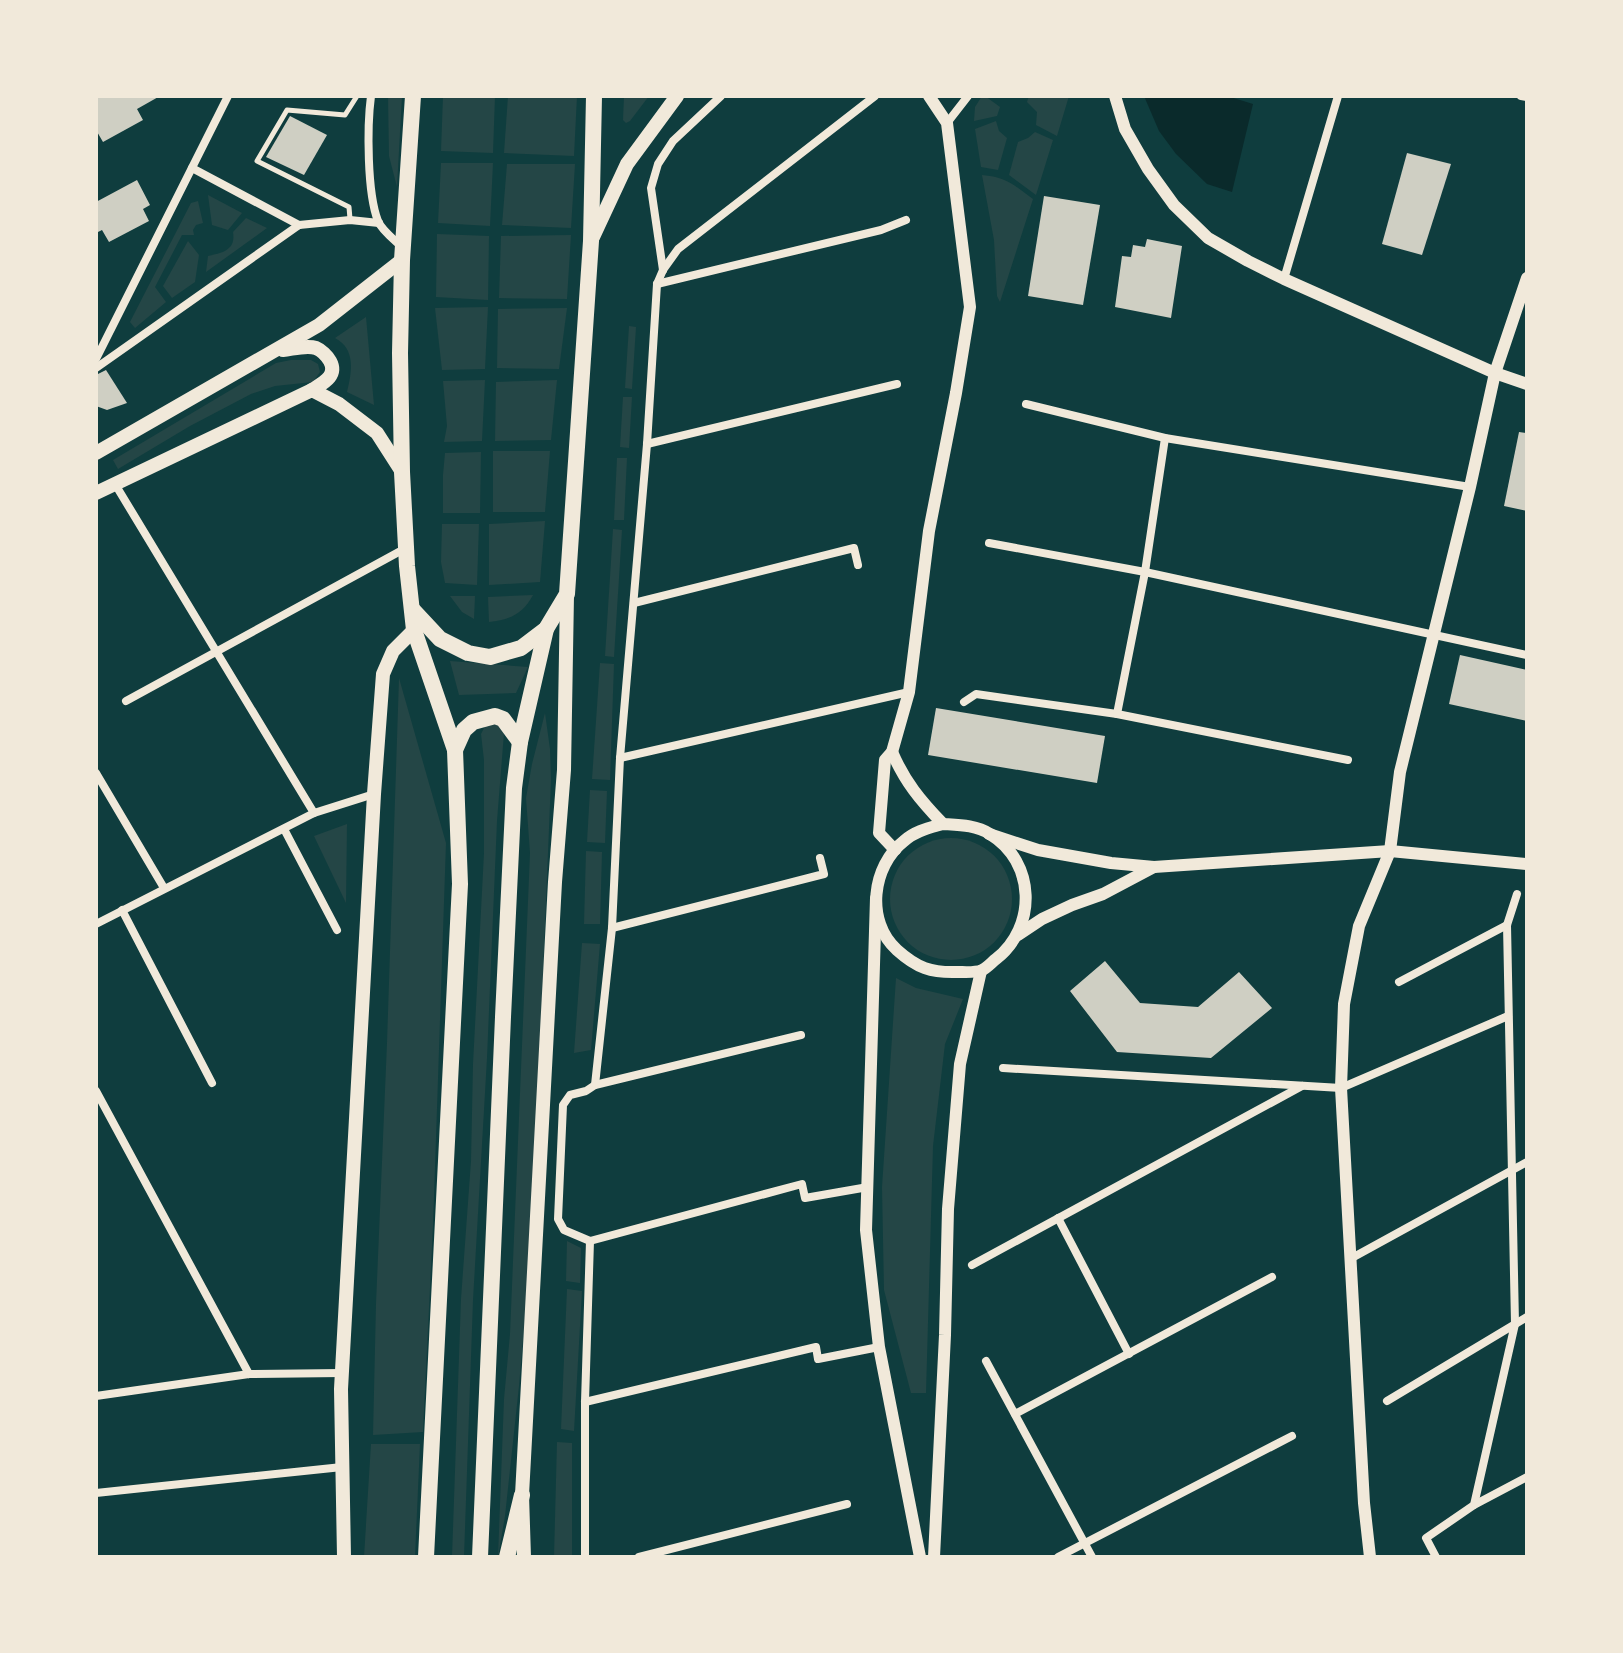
<svg xmlns="http://www.w3.org/2000/svg" width="1623" height="1653" font-family="Poppins,sans-serif">
	<rect width="100%" height="100%" fill="#0f3d3e"/>
	<g fill="#244646">
		<polygon points="388,96 402,96 397,187 389,156"/>
		<polygon points="443,96 495,96 493,153 441,151"/>
		<polygon points="508,96 577,96 574,156 504,153"/>
		<polygon points="624,96 649,96 630,121 626,123 623,120"/>
		<polygon points="982,96 985,96 1000,107 997,116 974,121 975,107"/>
		<polygon points="1029,96 1069,96 1057,136 1036,125 1037,112 1027,102"/>
		<polygon points="996,121 999,131 1007,138 998,170 981,167 975,129"/>
		<polygon points="1035,132 1053,140 1036,195 1009,175 1018,142 1028,138"/>
		<polygon points="441,163 493,163 490,226 438,223"/>
		<polygon points="507,164 575,164 571,228 502,225"/>
		<path d="M982,175C1006,177 1014,185 1033,199L1000,302L997,296L994,240Z"/>
		<polygon points="208,195 242,213 228,230 212,225"/>
		<polygon points="198,201 203,223 196,225 193,230 194,235 182,235 155,287 166,302 135,328 130,322 191,203"/>
		<path d="M246,218L267,228L206,272L208,256C223,253 236,250 233,232Z"/>
		<polygon points="437,234 489,236 488,300 436,297"/>
		<polygon points="571,235 567,299 499,298 501,236"/>
		<polygon points="188,241 199,255 195,282 172,298 163,286"/>
		<polygon points="488,307 485,369 442,370 435,308"/>
		<polygon points="567,308 559,369 497,368 498,309"/>
		<path d="M366,317L374,405L347,392C352,372 356,349 335,338Z"/>
		<polygon points="629,326 636,327 632,389 625,388"/>
		<polygon points="291,360 311,360 318,364 320,372 313,382 275,386 251,394 190,426 118,469 113,460 276,363"/>
		<polygon points="485,380 482,441 444,442 447,426 443,381"/>
		<polygon points="557,380 551,440 495,441 496,382"/>
		<polygon points="623,397 632,397 629,448 620,447"/>
		<polygon points="493,451 550,451 545,512 493,512"/>
		<polygon points="481,452 480,513 443,513 443,475 445,453"/>
		<polygon points="617,458 627,458 624,520 614,520"/>
		<polygon points="545,521 540,582 489,585 489,524"/>
		<polygon points="442,524 479,524 477,585 445,583 441,562"/>
		<polygon points="613,529 622,530 614,657 605,656"/>
		<path d="M533,595C523,614 509,620 489,622L488,597Z"/>
		<polygon points="450,596 475,596 474,619 462,612"/>
		<polygon points="450,661 528,667 516,693 459,695"/>
		<polygon points="600,663 614,664 610,780 592,779"/>
		<polygon points="399,678 446,843 433,1226 423,1432 373,1435 376,1304 387,1043"/>
		<polygon points="545,713 550,749 551,780 538,1095 527,1294 519,1386 505,1516 498,1557 504,1399 510,1334 530,853 526,798 532,764"/>
		<polygon points="486,724 497,724 504,733 497,821 487,1058 473,1300 464,1557 452,1557 461,1299 471,1161 473,1064 484,853 484,760 481,734"/>
		<polygon points="590,790 607,791 605,843 587,842"/>
		<polygon points="347,824 346,903 314,836"/>
		<circle cx="951" cy="899" r="61"/>
		<polygon points="586,851 602,852 600,924 584,924"/>
		<polygon points="582,943 600,944 591,1050 574,1053"/>
		<polygon points="896,978 916,988 963,999 945,1044 933,1146 926,1393 911,1393 884,1290 882,1187"/>
		<polygon points="567,1241 581,1248 580,1283 566,1281"/>
		<polygon points="567,1289 582,1291 574,1431 561,1429"/>
		<polygon points="557,1442 572,1443 572,1557 554,1557"/>
		<polygon points="371,1444 420,1444 415,1557 364,1557"/>
	</g>
	<polygon fill="#0a2a2b" points="1144,96 1227,96 1253,104 1232,192 1207,184 1176,154 1159,131"/>
	<g fill="#cfcfc3">
		<polygon points="96,96 160,96 137,109 143,120 103,142 96,130"/>
		<polygon points="290,116 327,135 304,175 266,157"/>
		<polygon points="1407,153 1451,164 1422,255 1382,244"/>
		<polygon points="137,180 150,205 143,209 149,221 109,242 102,230 96,233 96,202"/>
		<polygon points="1044,196 1100,205 1083,305 1028,296"/>
		<polygon points="1147,239 1182,246 1171,318 1115,307 1122,256 1131,257 1133,245 1145,247"/>
		<polygon points="106,370 127,403 107,410 96,406 96,375"/>
		<polygon points="1519,432 1527,433 1527,511 1504,506"/>
		<polygon points="1460,655 1527,670 1527,721 1449,704"/>
		<polygon points="936,708 1105,736 1097,783 928,755"/>
		<polygon points="1105,961 1140,1003 1198,1007 1239,972 1272,1008 1211,1058 1117,1052 1070,991"/>
	</g>
	<g fill="none" stroke-linecap="round" stroke-linejoin="round">
		<polyline stroke="#f1e9da" stroke-width="5" points="350,219 349,207 257,161 287,110 345,115 357,96"/>
		<g stroke="#f1e9da" stroke-width="8">
			<path d="M371,96C367,126 367,193 378,221C382,231 395,240 403,248"/>
			<polyline points="1521,96 1527,97"/>
			<polyline points="947,123 968,96"/>
			<polyline points="192,168 299,225"/>
			<polyline points="663,270 651,188 658,164 673,141 721,96"/>
			<polyline points="1284,279 1338,96"/>
			<polyline points="657,284 881,230 906,220"/>
			<polyline points="96,359 228,96"/>
			<polyline points="96,368 299,225 350,220 379,223"/>
			<polyline points="1026,404 1165,438 1470,487"/>
			<polyline points="647,444 897,384"/>
			<polyline points="115,484 314,813"/>
			<polyline points="989,543 1145,572 1527,655"/>
			<polyline points="634,603 854,548 858,565"/>
			<polyline points="126,701 406,548"/>
			<polyline points="964,702 976,694 1117,714 1348,760"/>
			<polyline points="1117,714 1145,572 1165,438"/>
			<polyline points="620,758 909,692"/>
			<polyline points="96,773 164,888"/>
			<polyline points="284,829 337,930"/>
			<polyline points="122,910 212,1083"/>
			<polyline points="96,924 314,813 374,794"/>
			<polyline points="612,928 824,874 820,858"/>
			<polyline points="1399,982 1507,925"/>
			<polyline points="1003,1068 1341,1088 1508,1016"/>
			<polyline points="595,1085 801,1035"/>
			<polyline points="96,1091 249,1374"/>
			<polyline points="1058,1218 1129,1354"/>
			<polyline points="590,1241 564,1230 558,1219 563,1105 570,1095 586,1091 595,1085 612,928 620,758 647,444 657,284 663,270 678,249 875,96"/>
			<polyline points="590,1241 802,1184 805,1198 868,1187"/>
			<polyline points="1350,1259 1527,1162"/>
			<polyline points="972,1265 1302,1086"/>
			<polyline points="986,1361 1092,1557"/>
			<polyline points="96,1396 249,1374 342,1373"/>
			<polyline points="1387,1401 1527,1317"/>
			<polyline points="585,1402 816,1347 818,1359 879,1347"/>
			<polyline points="1015,1414 1272,1277"/>
			<polyline points="96,1493 342,1467"/>
			<polyline points="1474,1505 1527,1477"/>
			<polyline points="585,1557 585,1402 590,1241"/>
			<polyline points="639,1557 847,1504"/>
			<polyline points="1058,1557 1292,1436"/>
			<polyline points="1436,1557 1426,1538 1474,1505 1515,1324 1507,925 1517,894"/>
		</g>
		<g stroke="#f1e9da" stroke-width="12">
			<polyline points="1115,96 1125,129 1148,169 1174,205 1208,238 1248,261 1284,279 1495,373 1527,384"/>
			<path d="M892,752C905,782 920,800 943,824"/>
			<path d="M943,824C959,825 976,825 990,834C1036,862 1037,927 996,959C992,962 987,968 982,970C976,973 965,972 958,972C931,973 917,968 897,950C865,921 872,866 904,841C915,831 929,828 943,824Z"/>
			<polyline points="989,834 1038,850 1111,863 1154,867 1390,851 1527,864"/>
			<polyline points="895,850 879,833 885,760 892,752 909,692 929,531 956,393 970,307 947,123 929,96"/>
			<polyline points="876,898 866,1230 879,1347 920,1557"/>
			<polyline points="1018,935 1042,919 1072,905 1103,894 1154,867"/>
			<polyline points="934,1557 945,1335 948,1209 960,1064 981,971"/>
			<polyline points="1370,1557 1364,1503 1341,1088 1344,1004 1359,926 1390,851 1400,772 1470,487 1495,373 1527,278"/>
		</g>
		<g stroke="#f1e9da" stroke-width="14">
			<polyline points="593,237 627,164 677,96"/>
			<path d="M283,350C293,349 306,345 316,348C321,350 327,356 330,361C338,376 323,383 312,390"/>
			<polyline points="96,453 319,325 402,260"/>
			<polyline points="96,493 312,390 339,404 377,433 402,472"/>
			<polyline points="344,1557 341,1389 374,794 383,674 393,651 414,630"/>
			<polyline points="524,1557 522,1495 555,882 564,770 567,595"/>
		</g>
		<g stroke="#f1e9da" stroke-width="16">
			<polyline points="413,96 402,260 400,353 402,472 407,566 414,630 455,750 460,884 426,1557"/>
			<polyline points="412,609 440,639 468,653 490,657 521,648 546,629 567,594 591,241 594,96"/>
			<polyline points="455,750 464,730 473,722 495,716 503,719 520,742"/>
			<polyline points="480,1557 503,1017 514,788 520,742 546,629"/>
			<polyline points="507,1557 522,1495"/>
		</g>
	</g>
	<rect width="1623" height="1653" fill="none" stroke="#f1e9da" stroke-width="196"/>
</svg>
